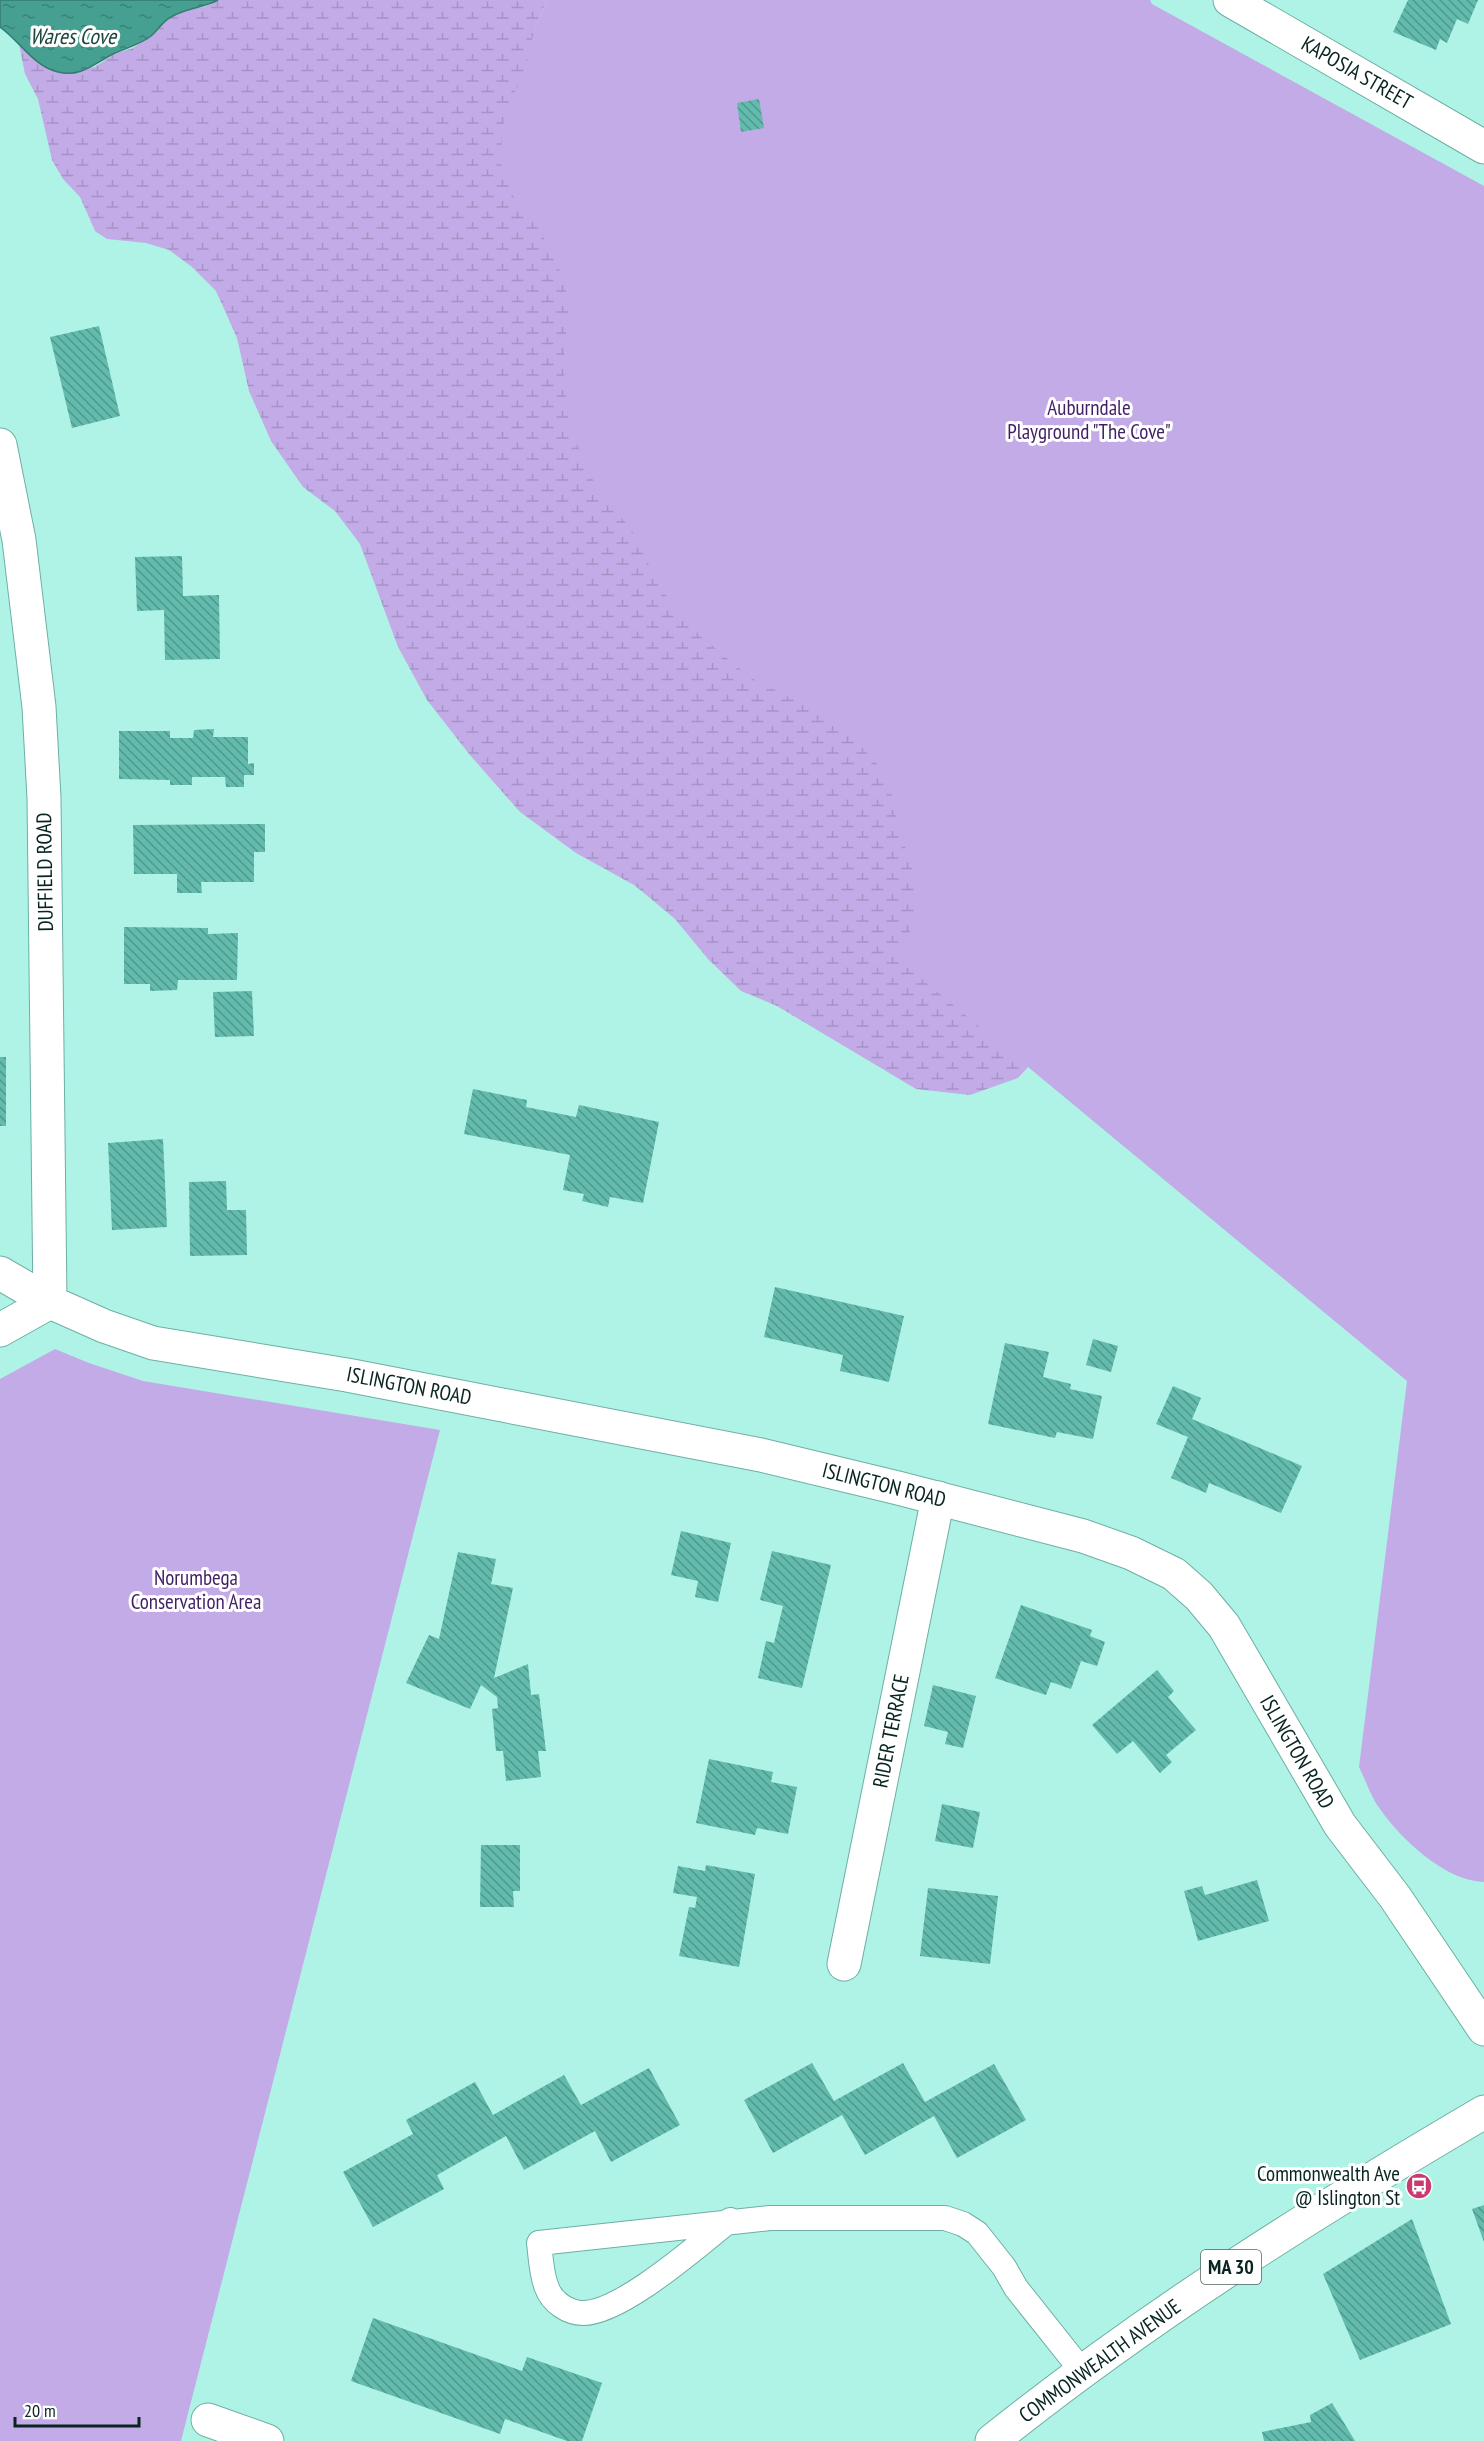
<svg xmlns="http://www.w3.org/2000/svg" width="1484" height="2441" font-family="'PT Sans Narrow',sans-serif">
	<defs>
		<pattern id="wetland-marsh" width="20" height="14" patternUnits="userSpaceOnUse" patternTransform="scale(1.5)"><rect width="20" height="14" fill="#c3abe7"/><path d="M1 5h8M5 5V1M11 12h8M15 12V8" fill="none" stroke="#a693c6"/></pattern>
		<pattern id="water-ripples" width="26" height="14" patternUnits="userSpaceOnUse" patternTransform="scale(1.5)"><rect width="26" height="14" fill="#46a092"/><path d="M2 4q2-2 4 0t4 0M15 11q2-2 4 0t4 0" fill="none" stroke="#398277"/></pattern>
		<pattern id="building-back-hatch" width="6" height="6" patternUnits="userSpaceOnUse" patternTransform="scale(1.5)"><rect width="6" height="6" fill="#62bbad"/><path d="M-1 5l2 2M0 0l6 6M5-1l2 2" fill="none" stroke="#4f988c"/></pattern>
	</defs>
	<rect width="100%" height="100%" fill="#aff3e7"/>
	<polygon fill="url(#wetland-marsh)" points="218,0 547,0 534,30 1049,1044 1018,1078 970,1095 916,1089 777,1006 741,991 708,959 675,919 650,898 634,885 576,853 520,812 469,754 427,700 398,647 360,544 335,511 303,487 271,441 249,391 237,338 216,291 192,267 169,250 146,243 107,239 95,231 80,197 63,179 52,160 38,99 25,74 19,44 36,61 57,72 95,67 114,54 133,48 152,35 168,19 187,9 204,7"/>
	<g fill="#c3abe7">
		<path d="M547,0H1150L1152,4L1484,186V1882C1445,1881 1401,1839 1380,1809C1371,1797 1366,1781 1359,1767L1407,1381L888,951L907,939L915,918L917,885L896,816L890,787L877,764L854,739L806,706L751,678L700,636L660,588L634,534L590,476L569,425L563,365L569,302L556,259L537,226L514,198L500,161L505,110L525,73L534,30Z"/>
		<polygon points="55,1349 89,1363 143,1381 440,1430 181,2441 0,2441 0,1379"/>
	</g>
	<path fill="url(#water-ripples)" stroke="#347b70" stroke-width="1.5" d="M0,0H218C203,8 186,8 171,17C163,21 158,30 151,36C139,45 126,48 113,54C95,63 80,78 58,72C33,66 20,41 0,27Z"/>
	<g fill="url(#building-back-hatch)">
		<polygon points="1408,0 1478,0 1468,24 1457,19 1447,43 1440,39 1436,50 1393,32"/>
		<polygon points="759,99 764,128 741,132 737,103"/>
		<polygon points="99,326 120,416 72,428 50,337"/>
		<polygon points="182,556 183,596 219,595 220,659 165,660 164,610 137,611 135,557"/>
		<polygon points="214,729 213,737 248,737 248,764 254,763 254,775 244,775 244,787 226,787 225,777 192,777 192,785 170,785 170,780 119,779 119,731 170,731 170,738 193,738 194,730"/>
		<polygon points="265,824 265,852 254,852 254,882 201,882 202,893 177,893 177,874 134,874 133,825"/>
		<polygon points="124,927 208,928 208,934 238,933 237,980 178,980 177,990 150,991 150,984 124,984"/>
		<polygon points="252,991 254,1036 215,1037 213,992"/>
		<rect x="0" y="1057" width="6" height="69"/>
		<polygon points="473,1089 527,1100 526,1107 576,1117 579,1105 659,1122 643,1203 610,1197 608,1207 582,1201 584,1194 563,1190 570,1155 464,1134"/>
		<polygon points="163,1139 167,1227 112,1230 108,1143"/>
		<polygon points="226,1181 227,1210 246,1210 247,1255 190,1256 189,1182"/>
		<polygon points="775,1287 904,1316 889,1382 840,1371 843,1355 764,1337"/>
		<polygon points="1093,1339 1118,1346 1111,1372 1086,1365"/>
		<polygon points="1005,1343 1049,1352 1043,1377 1071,1384 1070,1389 1102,1396 1093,1439 1057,1432 1055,1438 988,1424"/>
		<polygon points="1173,1386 1201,1398 1192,1419 1302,1466 1281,1513 1209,1483 1206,1493 1171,1478 1188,1437 1156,1424"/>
		<polygon points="681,1531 731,1543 718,1602 695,1597 698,1581 671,1575"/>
		<polygon points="772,1551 831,1565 802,1688 758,1678 766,1641 774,1643 783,1606 760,1600"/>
		<polygon points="458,1552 496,1559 491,1584 513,1588 494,1678 528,1664 531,1695 539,1694 546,1751 538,1751 541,1777 506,1781 503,1751 496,1751 492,1709 498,1708 497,1697 481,1685 470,1709 406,1683 429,1635 439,1639"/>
		<polygon points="1021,1605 1092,1630 1090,1636 1105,1642 1097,1666 1081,1661 1071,1689 1051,1682 1046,1695 995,1678"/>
		<polygon points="1157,1670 1174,1691 1168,1697 1196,1730 1166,1755 1172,1762 1160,1773 1133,1741 1117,1754 1092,1725"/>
		<polygon points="933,1685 976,1696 963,1748 945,1744 948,1732 924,1726"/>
		<polygon points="709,1759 773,1772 771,1782 797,1787 788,1834 757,1828 755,1835 696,1823"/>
		<polygon points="942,1804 980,1812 973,1848 935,1841"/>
		<polygon points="481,1845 520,1845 520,1891 513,1891 514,1907 480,1907"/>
		<polygon points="706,1865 755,1874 739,1967 679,1956 689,1907 695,1908 697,1897 673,1893 678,1866 705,1871"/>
		<polygon points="1257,1880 1269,1921 1198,1941 1184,1891 1202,1886 1205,1895"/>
		<polygon points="928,1888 998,1896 990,1964 920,1956"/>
		<polygon points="812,2063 834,2101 903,2063 925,2102 994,2064 1026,2120 957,2158 934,2116 865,2155 842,2115 773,2153 744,2100"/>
		<polygon points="649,2068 680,2125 611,2162 595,2131 524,2170 506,2136 437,2175 444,2189 373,2227 343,2172 413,2134 406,2120 475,2082 493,2115 564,2075 581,2105"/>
		<polygon points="1484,2205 1484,2242 1472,2209"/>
		<polygon points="1412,2219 1451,2324 1360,2360 1323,2274"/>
		<polygon points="373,2318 522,2371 527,2357 602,2383 582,2441 567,2441 505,2419 500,2434 351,2381"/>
		<polygon points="1332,2403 1355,2441 1264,2441 1262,2432 1311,2422 1310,2415"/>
	</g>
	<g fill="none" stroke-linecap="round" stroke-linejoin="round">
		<defs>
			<path id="lane" d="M730,2220C698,2245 622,2313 583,2313C568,2313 552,2302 547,2288C541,2274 541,2258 539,2243L770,2218H945L963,2224L977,2233L1004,2267L1016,2288L1082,2371"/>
			<g id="street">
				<polyline points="1230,0 1484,147"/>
				<polyline points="0,445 19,540 39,707 44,798 50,1302 0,1330"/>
				<polyline points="0,1273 50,1302 104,1326 153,1343 347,1375 761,1455 898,1488 1083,1536 1131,1553 1174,1574 1199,1596 1224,1626 1340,1825 1395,1897 1484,2029"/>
				<polyline points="844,1964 938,1498"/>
				<polyline points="208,2420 267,2441"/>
			</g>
			<path id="primary" d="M992,2441C1148,2316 1312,2213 1484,2112"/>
		</defs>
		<use href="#lane" stroke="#6dafa4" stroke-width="26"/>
		<use href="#street" stroke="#6dafa4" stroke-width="35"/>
		<use href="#primary" stroke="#6dafa4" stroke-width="35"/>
		<use href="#lane" stroke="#fff" stroke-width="24"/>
		<use href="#street" stroke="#fff" stroke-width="33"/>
		<use href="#primary" stroke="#fff" stroke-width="33"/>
	</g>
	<defs>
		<symbol id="bus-disc" viewBox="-11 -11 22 22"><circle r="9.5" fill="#c73b6f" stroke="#fff"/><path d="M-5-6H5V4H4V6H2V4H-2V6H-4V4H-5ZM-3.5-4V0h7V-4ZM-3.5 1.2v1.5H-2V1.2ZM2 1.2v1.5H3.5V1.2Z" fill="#fff"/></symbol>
	</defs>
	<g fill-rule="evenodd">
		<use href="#bus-disc" x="1404" y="2171" width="30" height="30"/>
	</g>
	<g text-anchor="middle" stroke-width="6" stroke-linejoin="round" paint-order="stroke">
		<rect fill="#fff" stroke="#536664" stroke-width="1.5" x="1201" y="2250" width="60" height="34" rx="4.5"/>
		<g font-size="20" font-weight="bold" fill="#092521">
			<text x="1231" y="2274">MA 30</text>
		</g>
		<g font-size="21" fill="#092521" stroke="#fff">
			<text transform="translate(1357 73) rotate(30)" y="7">KAPOSIA STREET</text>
			<text transform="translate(45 872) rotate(-91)" y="7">DUFFIELD ROAD</text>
			<text transform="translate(409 1386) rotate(11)" y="7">ISLINGTON ROAD</text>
			<text transform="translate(884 1485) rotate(14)" y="7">ISLINGTON ROAD</text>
			<text transform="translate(891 1731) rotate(-79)" y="7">RIDER TERRACE</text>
			<text transform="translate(1297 1752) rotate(60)" y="7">ISLINGTON ROAD</text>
			<text transform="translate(1100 2361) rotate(-36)" y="7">COMMONWEALTH AVENUE</text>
		</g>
		<g font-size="21" fill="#401f65" stroke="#fff">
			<text x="1089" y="415">Auburndale<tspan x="1089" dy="24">Playground "The Cove"</tspan></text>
			<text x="196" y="1585">Norumbega<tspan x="196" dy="24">Conservation Area</tspan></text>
		</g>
		<g font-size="21" fill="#092521" stroke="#fff" text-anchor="end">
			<text x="1400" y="2181">Commonwealth Ave<tspan x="1400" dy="24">@ Islington St</tspan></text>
		</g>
		<g font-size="22" font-style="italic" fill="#1c453f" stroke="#fff">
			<text x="73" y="44">Wares Cove</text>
		</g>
	</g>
	<path d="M15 2417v9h124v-9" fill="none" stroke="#092521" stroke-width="3"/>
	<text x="24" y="2417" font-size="18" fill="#092521" stroke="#ffffff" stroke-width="4.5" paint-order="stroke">20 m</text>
</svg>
